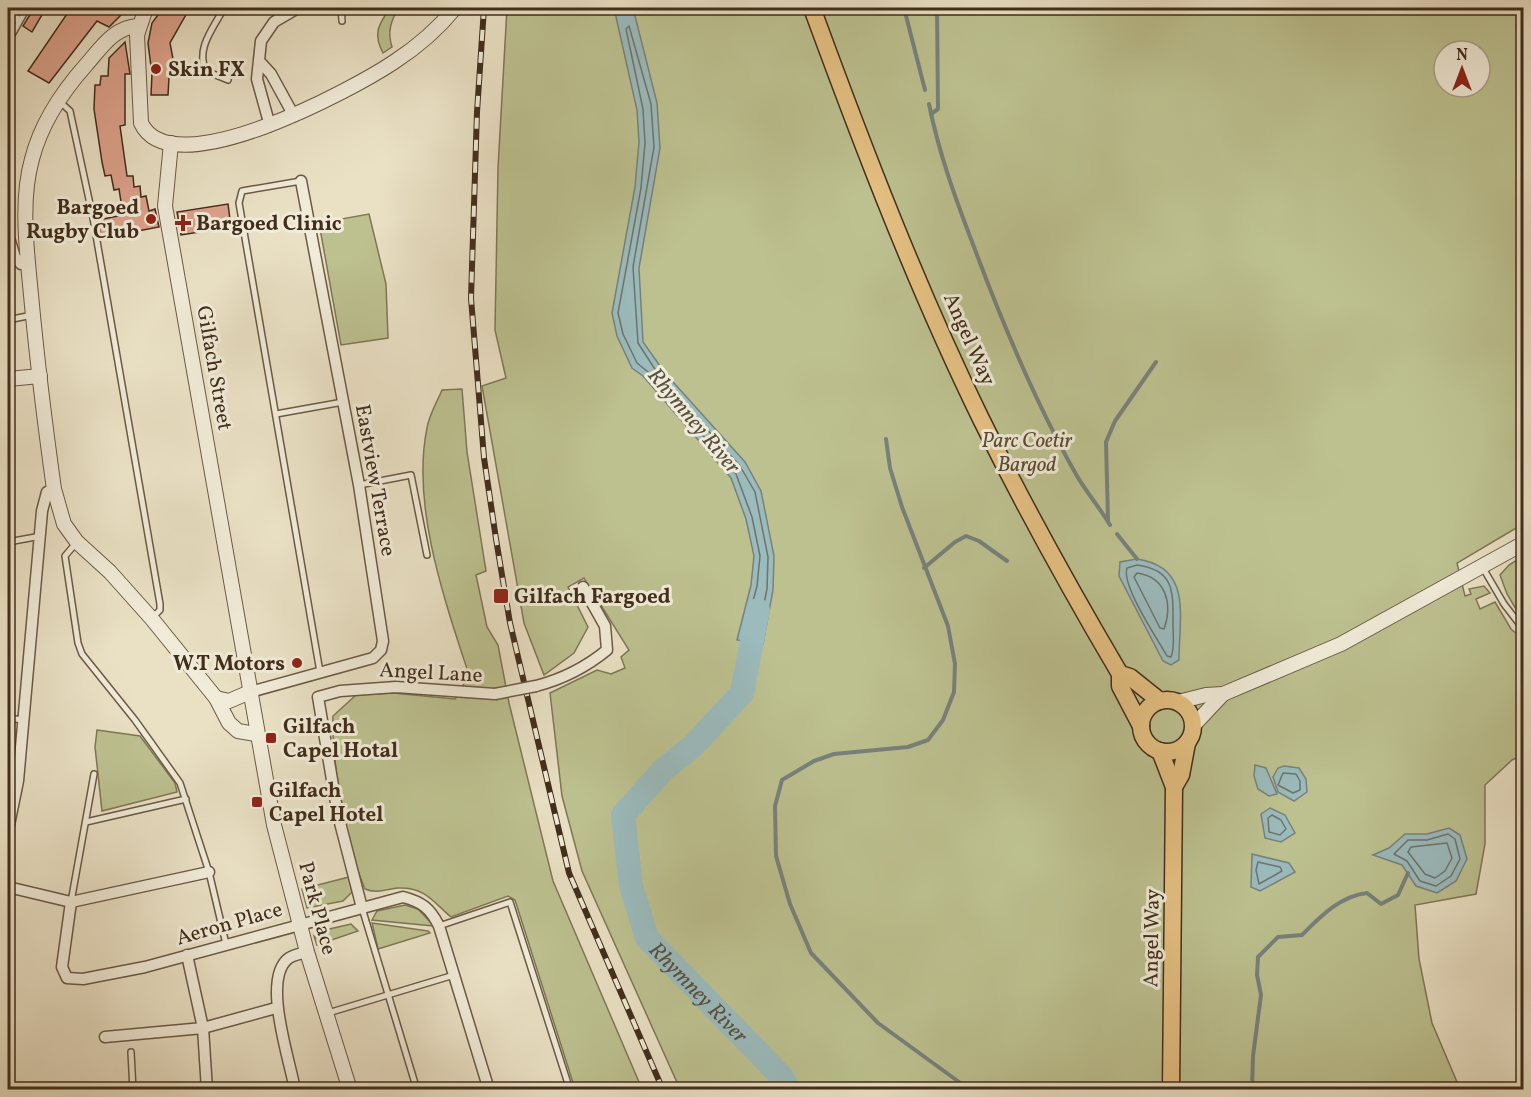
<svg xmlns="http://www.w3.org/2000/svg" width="1531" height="1097" font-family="Vollkorn,serif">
	<rect width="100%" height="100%" fill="#eae1c5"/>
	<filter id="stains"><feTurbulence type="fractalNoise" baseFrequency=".00333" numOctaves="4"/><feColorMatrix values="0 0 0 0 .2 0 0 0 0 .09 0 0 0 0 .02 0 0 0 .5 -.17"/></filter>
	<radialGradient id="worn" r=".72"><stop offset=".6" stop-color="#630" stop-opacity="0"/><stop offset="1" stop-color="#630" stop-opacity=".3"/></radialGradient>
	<g fill="#bdc190" stroke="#7f7756" stroke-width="1.5" fill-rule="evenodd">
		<path d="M390,8H398C391,22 387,31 392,47L383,53C373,34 378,25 390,8Z"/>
		<path d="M507,8H1523V524L1457,563L1465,596L1471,594L1469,589L1484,586L1490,593L1476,599L1480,609L1495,602L1511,629L1523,639V755L1512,760L1485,785V844L1476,894L1415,905L1419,959L1432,1023L1460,1089H680L582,871L562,796L550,693L597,670L611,674L625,668L621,657L629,650L584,578L568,587L588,627L574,653L544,675L524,623L482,386L506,378L495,330L498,168ZM1444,51H1480V87H1444Z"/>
		<polygon points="369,214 386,284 388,338 341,345 319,223"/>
		<path d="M462,389L467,452L486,571L476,575L487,627L498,645L509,703L553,881L642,1089H575L515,900L508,896L451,917C434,903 426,887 398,888C387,889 376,894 365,889C347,848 331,761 333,716L356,695L393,693L455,699L469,675C445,601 411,506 427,428C429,415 437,402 442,390Z"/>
		<polygon points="1523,556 1523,621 1507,594 1500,575 1509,565"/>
		<polygon points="97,730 140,736 175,783 177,792 102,811 95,747"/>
		<polygon points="349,877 352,892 343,901 307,908 302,889"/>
		<polygon points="405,905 418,909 434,926 372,920 377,911"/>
		<polygon points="372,923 428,931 430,933 378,949"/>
		<polygon points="351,924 358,931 317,945 314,936 317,938 323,935 325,930"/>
	</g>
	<g fill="#9bbbbd" stroke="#77827c" stroke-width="1.5">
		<polygon points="614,8 633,8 657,103 660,148 639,268 643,342 665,373 745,462 761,491 774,556 773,590 763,644 737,640 751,585 754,556 746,519 731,478 643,376 632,368 617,336 612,313 635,187 639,142 637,110"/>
		<path d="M1137,559C1193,567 1179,617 1179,660L1171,665L1163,661L1119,576L1120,562Z"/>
		<polygon points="1255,765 1266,768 1277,794 1269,796 1258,789 1254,776"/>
		<polygon points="1284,766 1299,768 1306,779 1307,792 1294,801 1278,792 1273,777 1278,768"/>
		<polygon points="1270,808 1285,815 1295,833 1281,842 1265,838 1261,814"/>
		<polygon points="1449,828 1460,835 1467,859 1456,881 1437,893 1416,886 1402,865 1373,855 1389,848 1405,834 1427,834"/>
		<polygon points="1252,854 1289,863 1295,872 1260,891 1251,887"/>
	</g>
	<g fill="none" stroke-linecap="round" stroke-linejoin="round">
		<g stroke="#6e746c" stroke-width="1.5">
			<polygon points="629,26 651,104 654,147 633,267 638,343 660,377 740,466 755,492 768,557 767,589 757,637 745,632 757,586 760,556 752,517 736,474 648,372 637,363 623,334 618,313 641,188 645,143 643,109 626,29"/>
			<path d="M1137,565C1175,570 1173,592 1173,625C1173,635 1175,648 1171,657L1167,656C1157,638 1121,585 1127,568Z"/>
			<path d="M1137,573C1166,577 1173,604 1164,629L1160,628L1134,577Z"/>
			<polygon points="1283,773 1296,774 1300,781 1300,790 1293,793 1278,785"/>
			<polygon points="1272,815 1281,820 1286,829 1280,835 1269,832 1268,818"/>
			<polygon points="1448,834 1455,839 1460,859 1451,876 1436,886 1420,881 1407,861 1394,854 1408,840 1427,840"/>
			<polygon points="1447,843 1452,858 1445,871 1435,878 1425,874 1408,852 1411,847"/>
			<polygon points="1258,862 1280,867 1282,871 1259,884 1256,870"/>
		</g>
		<g stroke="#77827c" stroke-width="4">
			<polyline points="904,8 925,90"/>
			<path d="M929,104C939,154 956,200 974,247C1003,325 1036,404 1077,476C1087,493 1100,508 1110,525"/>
			<polyline points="931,114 938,109 937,8"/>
			<polyline points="886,439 890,468 902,507 948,626 955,664 954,692 943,720 928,740 908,747 834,754 814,761 782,780 775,806 776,856 790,904 811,953 878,1023 970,1090"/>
			<polyline points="1108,520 1106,442 1115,421 1156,362"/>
			<polyline points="1117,534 1137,559"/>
			<polyline points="924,568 955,542 966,536 979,541 1007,561"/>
			<path d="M1252,1090L1253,1056L1261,995L1257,975L1258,957L1278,937L1302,935C1320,917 1340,896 1367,893L1381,904L1398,895L1408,873"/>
		</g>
		<path stroke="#9bbbbd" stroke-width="24" id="s1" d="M758,610L742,693L694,745L663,770L623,815L631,886L647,938L781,1076L789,1090"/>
	</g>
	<g fill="#dda28c" stroke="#412d1b" stroke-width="1.5">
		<polygon points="34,8 46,8 32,32 23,26"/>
		<polygon points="71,8 111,8 123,13 109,27 97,21 49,83 28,71"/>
		<polygon points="163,8 181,8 188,11 170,43 173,59 170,60 168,95 151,95 152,74 148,43 152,23"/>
		<polygon points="125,42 130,74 125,74 125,125 120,126 127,176 133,176 134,187 140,186 141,197 146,196 149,211 155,209 159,227 101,238 98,220 123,215 119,189 114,190 111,175 105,176 102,162 94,109 95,85 100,85 101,76 108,76 109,58"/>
		<polygon points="228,204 231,227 181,235 177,212"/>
	</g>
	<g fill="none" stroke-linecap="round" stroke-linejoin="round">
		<defs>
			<g id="service">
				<polyline points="14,8 18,22"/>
				<path d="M224,8C214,27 195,49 206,71L228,80"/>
				<polyline points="272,8 279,17"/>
				<polyline points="341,8 342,21"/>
				<polyline points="8,42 27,8"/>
				<polyline points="60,102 70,111 93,218 160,604 160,610 153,617"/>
				<polyline points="301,181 242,191 239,203 320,672"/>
				<polyline points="8,320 32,315"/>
				<polyline points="276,414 343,402"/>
				<polyline points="359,485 411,475 427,555"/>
				<polyline points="8,542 41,536"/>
				<polyline points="77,542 65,556 78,643 82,654 135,720 180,783 209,872 226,944"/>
				<polyline points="1483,568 1504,604 1524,630"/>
				<polyline points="8,718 23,720"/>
				<polyline points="86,822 186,799"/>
				<polyline points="71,902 94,774"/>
				<polyline points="362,908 417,1090"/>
				<polyline points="439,926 510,902 570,1090"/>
				<polyline points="328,1013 454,975"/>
				<polyline points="131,1052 133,1090"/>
			</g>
			<g id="minor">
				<polyline points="331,8 347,8"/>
				<polyline points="260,62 271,74 294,116"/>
				<polyline points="270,126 257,79 261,41 274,22 298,8"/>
				<polyline points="8,235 15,257 21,264 28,263"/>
				<path d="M536,686C563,679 585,668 607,650L605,626L583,587"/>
				<polyline points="250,692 373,658 381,650 383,641 359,485 301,181"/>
				<polyline points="8,830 18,781 42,511 47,492 54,489"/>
				<polyline points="8,887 71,902 209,872"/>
				<path d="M71,902L62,967L67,978L83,979L145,967L403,897C422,902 430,908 439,926L489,1090"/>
				<polyline points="362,908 338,815 318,697 340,691 396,687 495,694"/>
				<polyline points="187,955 203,1028 207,1090"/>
				<polyline points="105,1037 203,1028 276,1008"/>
				<path d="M295,1090C290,1060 261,978 289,958C294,955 302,953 307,952"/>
			</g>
			<g id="tertiary">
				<path d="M146,8L137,35L141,123C172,188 355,88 394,62C417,47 438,29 455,8"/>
				<path d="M138,26C114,27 101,48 86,65C62,92 41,124 32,159C20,202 27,251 31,295C37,360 45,425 54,489L64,524L77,542L110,572L152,619L216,698L229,723L238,731L256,734"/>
				<polyline points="171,143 165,206 274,825 307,952 350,1090"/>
				<polyline points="8,379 40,376"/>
				<polyline points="216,698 229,701 250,692"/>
				<polyline points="1178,702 1206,695 1223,694 1341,644 1524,543"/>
				<polyline points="1193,726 1223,694"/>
			</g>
			<g id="primary">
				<path d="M812,8C863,147 916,286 981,419C1024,506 1071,591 1120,674V686L1141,726"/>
				<polyline points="1120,674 1130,677 1160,701"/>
				<circle cx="1167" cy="726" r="26"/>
				<polyline points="1160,751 1174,787 1171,1090"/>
				<polyline points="1174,787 1181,775 1187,743"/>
			</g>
		</defs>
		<use href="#service" stroke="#6b5a46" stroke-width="8"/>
		<use href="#minor" stroke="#6b5a46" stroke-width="13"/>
		<use href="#tertiary" stroke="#6b5a46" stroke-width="16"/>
		<use href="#primary" stroke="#412d1b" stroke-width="19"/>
		<use href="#service" stroke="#f1ecd9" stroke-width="5"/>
		<use href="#minor" stroke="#f1ecd9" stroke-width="10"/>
		<use href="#tertiary" stroke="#f1ecd9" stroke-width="14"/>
		<use href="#primary" stroke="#e5c082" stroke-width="16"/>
		<defs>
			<polyline id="rail" points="484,8 477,112 471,298 484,458 496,539 510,623 569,873 663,1090"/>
		</defs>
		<use href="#rail" stroke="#412d1b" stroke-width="6"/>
		<use href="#rail" stroke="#f1ecd9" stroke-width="4" stroke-dasharray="11" stroke-linecap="butt"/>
		<defs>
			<polyline id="minor-bridge" points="495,694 536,686"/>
		</defs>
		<use href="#minor-bridge" stroke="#6b5a46" stroke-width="13" stroke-linecap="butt"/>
		<use href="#minor-bridge" stroke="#f1ecd9" stroke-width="10"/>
	</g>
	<g fill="#8f2418" stroke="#f1ecd9" stroke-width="2">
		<circle cx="156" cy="69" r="6"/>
		<circle cx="151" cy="219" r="6"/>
		<path d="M180 214h6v6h6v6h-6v6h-6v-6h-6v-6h6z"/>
		<rect x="493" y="588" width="16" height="16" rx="3"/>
		<circle cx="297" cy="663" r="6"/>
		<rect x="265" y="732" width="12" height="12" rx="3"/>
		<rect x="251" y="796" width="12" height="12" rx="3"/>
	</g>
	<g text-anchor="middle" stroke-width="6" stroke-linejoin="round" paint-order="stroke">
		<g font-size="21" font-weight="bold" fill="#412d1b" stroke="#f1ecd9" text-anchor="start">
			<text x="168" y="76">Skin FX</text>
			<text x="139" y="214" text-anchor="end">Bargoed<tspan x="139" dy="24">Rugby Club</tspan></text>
			<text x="196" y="230">Bargoed Clinic</text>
			<text x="514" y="603">Gilfach Fargoed</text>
			<text x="285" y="670" text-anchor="end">W.T Motors</text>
			<text x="283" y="733">Gilfach<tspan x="283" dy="24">Capel Hotal</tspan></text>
			<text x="269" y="797">Gilfach<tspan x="269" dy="24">Capel Hotel</tspan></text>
		</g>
		<g font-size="21" fill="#412d1b" stroke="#f1ecd9">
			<text transform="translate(970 339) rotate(66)" y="7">Angel Way</text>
			<text transform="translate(215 368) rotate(80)" y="7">Gilfach Street</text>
			<text transform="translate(376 480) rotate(80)" y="7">Eastview Terrace</text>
			<text transform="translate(431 672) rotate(3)" y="7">Angel Lane</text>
			<text transform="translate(318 908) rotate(75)" y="7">Park Place</text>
			<text transform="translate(229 923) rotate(-16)" y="7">Aeron Place</text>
			<text transform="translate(1151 938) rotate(-89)" y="7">Angel Way</text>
		</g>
		<g font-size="21" font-style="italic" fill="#5a4b32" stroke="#f1ecd9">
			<text x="1027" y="447">Parc Coetir<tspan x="1027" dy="24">Bargod</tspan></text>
		</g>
		<g font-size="22" font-style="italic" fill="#585044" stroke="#f1ecd9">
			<text transform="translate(695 420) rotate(50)" y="8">Rhymney River</text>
			<text dy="8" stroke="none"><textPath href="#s1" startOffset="456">Rhymney River</textPath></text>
		</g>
	</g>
	<rect width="1531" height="1097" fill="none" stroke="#eae1c5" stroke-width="30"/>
	<rect x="9" y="9" width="1513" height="1079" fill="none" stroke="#412d1b" stroke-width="3"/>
	<rect x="15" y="15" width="1501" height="1067" fill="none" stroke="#412d1b" stroke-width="1.5"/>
	<g transform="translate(1462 69)"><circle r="28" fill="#f1ecd9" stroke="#aba08d" stroke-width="1.5"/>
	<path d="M0-4.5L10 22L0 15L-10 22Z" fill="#8f2418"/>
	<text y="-9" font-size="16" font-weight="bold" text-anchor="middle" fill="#412d1b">N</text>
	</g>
	<rect width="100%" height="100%" filter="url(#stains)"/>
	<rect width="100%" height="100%" fill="url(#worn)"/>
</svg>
